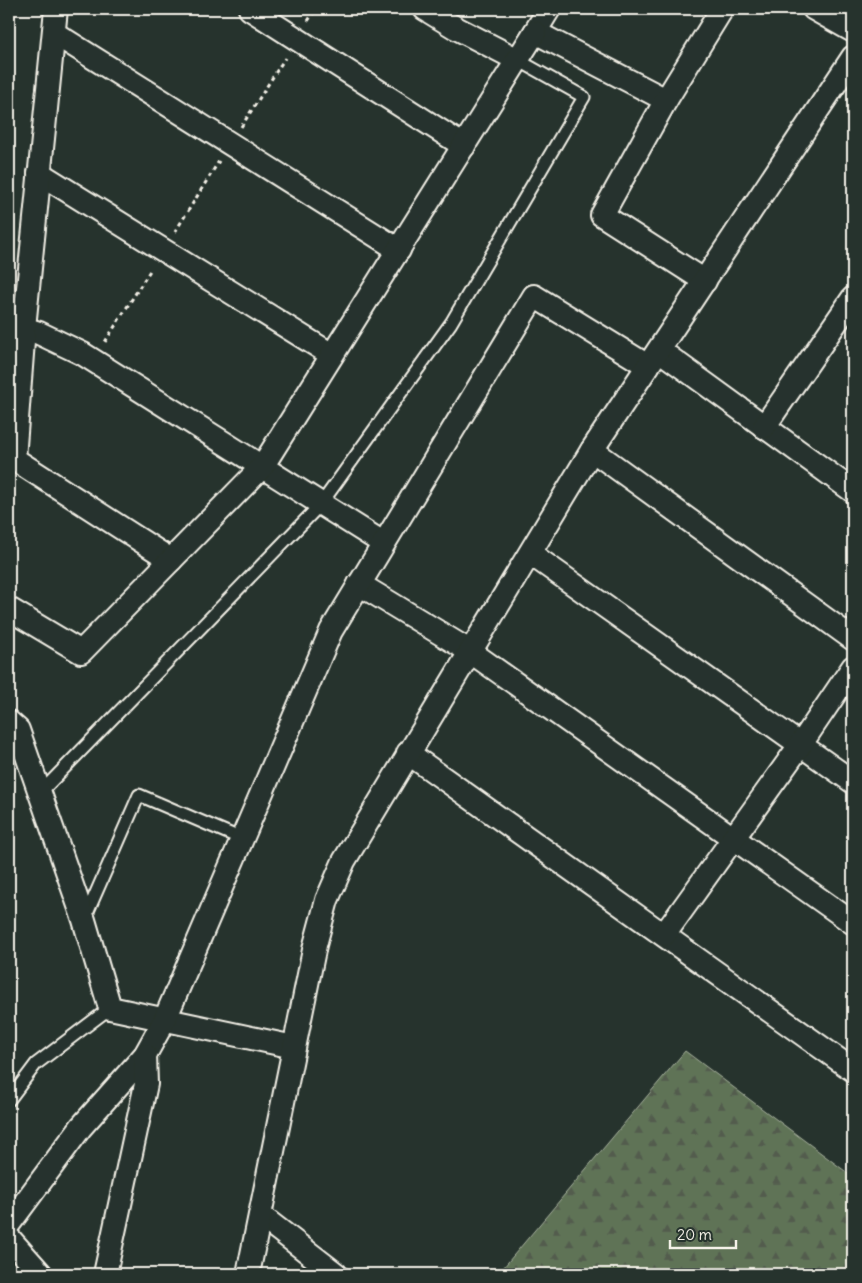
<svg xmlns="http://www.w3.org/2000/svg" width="862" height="1283" font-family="Delius,sans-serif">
	<defs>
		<pattern id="forest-firs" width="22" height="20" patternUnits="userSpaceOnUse" patternTransform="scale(1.25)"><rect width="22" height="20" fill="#5e7356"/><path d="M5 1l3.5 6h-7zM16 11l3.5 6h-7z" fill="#525b4d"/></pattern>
	</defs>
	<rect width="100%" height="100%" fill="#26332d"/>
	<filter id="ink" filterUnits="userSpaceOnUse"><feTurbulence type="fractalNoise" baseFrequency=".02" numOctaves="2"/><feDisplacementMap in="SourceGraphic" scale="10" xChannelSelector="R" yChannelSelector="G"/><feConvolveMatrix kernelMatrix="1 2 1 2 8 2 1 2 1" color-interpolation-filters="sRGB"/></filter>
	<g filter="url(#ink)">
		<polygon fill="url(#forest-firs)" stroke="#a9b29f" points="685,1051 853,1177 853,1268 848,1274 498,1274"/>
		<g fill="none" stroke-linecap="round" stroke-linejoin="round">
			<defs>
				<g id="service">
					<polyline points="40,793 321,504 451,323 584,97 518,60"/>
					<polyline points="85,918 139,795 242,839"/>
					<polyline points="9,1100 36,1064 110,1008"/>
				</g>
				<g id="minor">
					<polyline points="250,9 464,146"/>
					<polyline points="425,9 456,28 518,60"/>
					<polyline points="549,9 535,32 666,100"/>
					<polyline points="814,9 853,31"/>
					<polyline points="54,33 399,250"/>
					<polyline points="39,173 332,355"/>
					<polyline points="705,281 602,215 666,100 722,9"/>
					<polyline points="10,324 39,333 83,354 383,543"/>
					<polyline points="659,350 853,491"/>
					<polyline points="764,427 853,298"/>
					<polyline points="592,450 853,639"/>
					<polyline points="9,459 14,459 24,328 56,9"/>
					<polyline points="14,459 171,560"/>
					<polyline points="531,554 853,782"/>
					<polyline points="359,584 471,652 853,923"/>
					<polyline points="9,609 81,652 262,467 535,32"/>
					<polyline points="9,722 18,730 84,920 110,1008 294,1047"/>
					<polyline points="408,753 853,1070"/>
					<polyline points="664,935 801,744 853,667"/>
					<polyline points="261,1216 336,1274"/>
					<polyline points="9,1224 81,1127 145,1055 165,1019 331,631 534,296 648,366"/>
					<polyline points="9,1238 41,1274"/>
					<polyline points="105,1274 146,1084 145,1055"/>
					<polyline points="248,1274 315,945 327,900 344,861 592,450 853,57"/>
				</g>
			</defs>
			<use href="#service" stroke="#f4f1e8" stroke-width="15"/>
			<use href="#minor" stroke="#f4f1e8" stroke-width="26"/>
			<g stroke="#f4f1e8" stroke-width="3" stroke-dasharray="4 4" stroke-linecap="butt">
				<polyline points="308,21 316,9"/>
				<polyline points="241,127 285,58"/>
				<polyline points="175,232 219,161"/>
				<polyline points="105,342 151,269"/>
			</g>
			<use href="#service" stroke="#26332d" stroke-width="11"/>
			<use href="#minor" stroke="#26332d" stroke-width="22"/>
		</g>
	</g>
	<rect width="862" height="1283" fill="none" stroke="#26332d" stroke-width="30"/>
	<rect x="15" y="15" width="832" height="1253" fill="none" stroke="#f4f1e8" stroke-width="2" filter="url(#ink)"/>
	<path d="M670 1240v8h66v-8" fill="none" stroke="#f4f1e8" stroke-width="2.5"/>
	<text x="677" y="1240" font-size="15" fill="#f4f1e8" stroke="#26332d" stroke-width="4" paint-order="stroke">20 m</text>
</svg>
